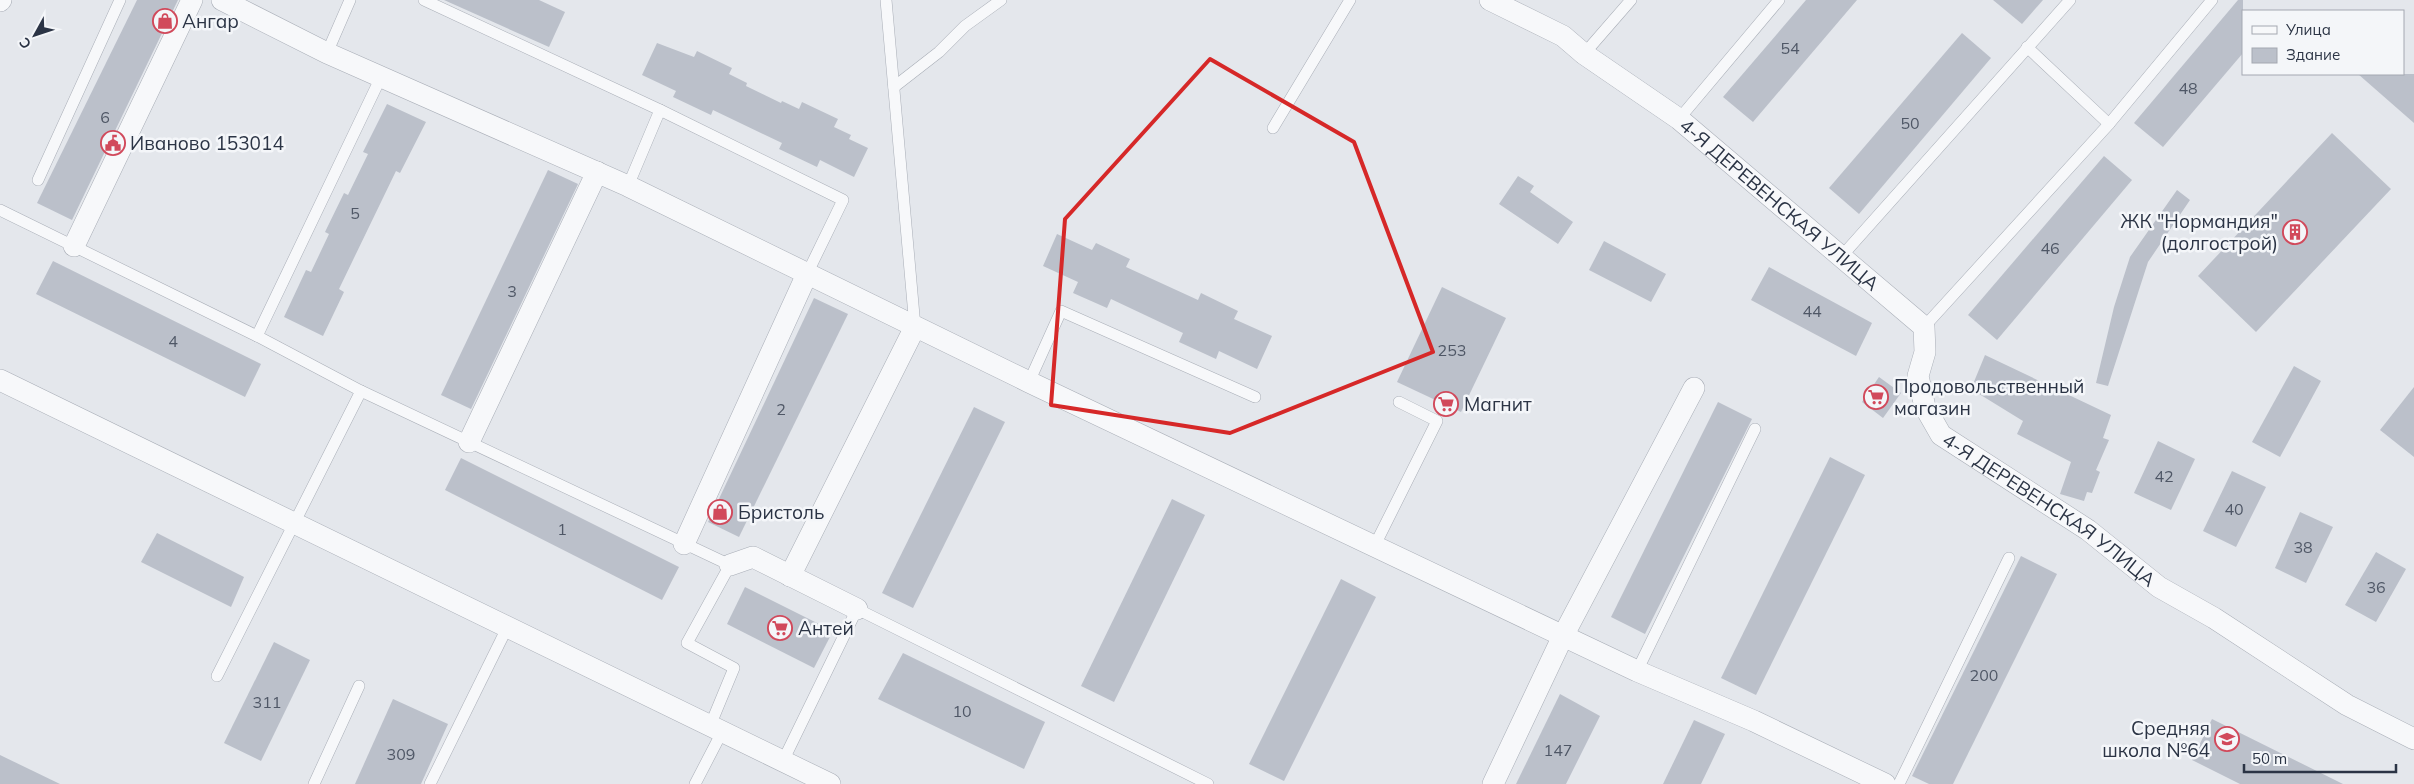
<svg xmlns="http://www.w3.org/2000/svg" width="2414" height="784" font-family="Mulish,sans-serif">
	<rect width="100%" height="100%" fill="#e4e7ec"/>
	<g fill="#bbc0ca">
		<polygon points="137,0 178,0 72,220 37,203"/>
		<polygon points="444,0 539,0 565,12 549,47"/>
		<polygon points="1806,0 1857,0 1753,122 1723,97"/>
		<polygon points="1993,0 2043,0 2022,24"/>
		<polygon points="2238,0 2243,0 2243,53 2163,147 2134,123"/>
		<polygon points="1962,33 1991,58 1859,214 1829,188"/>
		<polygon points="657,43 694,57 697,51 732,68 729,74 747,83 746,86 781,103 782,101 799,109 802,102 838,119 834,127 851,135 849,139 868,148 854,177 820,160 817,167 779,149 782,143 713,110 711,115 673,97 676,91 642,75"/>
		<polygon points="2358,74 2414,74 2414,123"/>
		<polygon points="387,104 426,122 400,173 396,171 339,289 344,292 323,336 284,317 306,270 311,272 329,234 325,232 344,193 348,195 368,154 363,152"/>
		<polygon points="2332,133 2391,189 2256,332 2198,276"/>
		<polygon points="2104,156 2132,180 1997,340 1968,315"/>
		<polygon points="548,170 578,184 471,409 441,395"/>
		<polygon points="1518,176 1534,186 1530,192 1573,222 1558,244 1499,204"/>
		<polygon points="2177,190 2190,200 2148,262 2108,386 2096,383 2114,307 2130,257"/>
		<polygon points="1057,234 1092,250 1096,243 1130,259 1126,267 1198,300 1201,293 1238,311 1234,319 1272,336 1257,369 1219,351 1216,359 1179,342 1183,333 1111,299 1107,308 1073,293 1078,282 1043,266"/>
		<polygon points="1604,241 1666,274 1651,302 1589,270"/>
		<polygon points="53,261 261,364 245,397 36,294"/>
		<polygon points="1769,267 1872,323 1856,356 1751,300"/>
		<polygon points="1442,287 1506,318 1461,412 1397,382"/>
		<polygon points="814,298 848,314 739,537 708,522"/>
		<polygon points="1985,355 2111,415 2103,438 2109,440 2096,470 2100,472 2092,493 2087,492 2084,501 2060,494 2071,462 2017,434 2023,421 1971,389"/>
		<polygon points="2294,366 2321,381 2280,457 2252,442"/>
		<polygon points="1879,377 1901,393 1883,418 1862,402"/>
		<polygon points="2414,387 2414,457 2380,430"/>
		<polygon points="1718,402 1752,419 1645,634 1611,617"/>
		<polygon points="974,407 1005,422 913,608 882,593"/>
		<polygon points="2158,441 2195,459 2171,510 2134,493"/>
		<polygon points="1830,457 1865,475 1756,695 1721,678"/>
		<polygon points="461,458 679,567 662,600 445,490"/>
		<polygon points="2232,471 2266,487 2236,547 2203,531"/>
		<polygon points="1172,499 1205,515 1114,702 1081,686"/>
		<polygon points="2300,512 2333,527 2306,583 2275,568"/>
		<polygon points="157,533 244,577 231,607 141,562"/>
		<polygon points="2376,552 2406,569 2376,622 2345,605"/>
		<polygon points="2021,556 2057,574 1953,784 1929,784 1912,776"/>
		<polygon points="1341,579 1376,597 1284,781 1249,764"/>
		<polygon points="745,587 833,631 814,668 727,624"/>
		<polygon points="274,642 310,660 261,761 224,743"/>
		<polygon points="903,653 1045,722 1024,769 878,699"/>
		<polygon points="1560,694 1600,716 1566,784 1516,784"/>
		<polygon points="393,699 448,724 421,784 355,784"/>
		<polygon points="2212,719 2343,784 2240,784 2192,760"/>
		<polygon points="1694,720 1725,734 1701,784 1663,784"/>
		<polygon points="0,755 60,784 0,784"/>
	</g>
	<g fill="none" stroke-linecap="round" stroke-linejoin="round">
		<defs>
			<g id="lane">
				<polyline points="424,0 660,110"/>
				<polyline points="886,0 915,327"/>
				<polyline points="2027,47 2109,124"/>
				<polyline points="327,53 350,0"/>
				<polyline points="1584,54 1631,0"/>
				<polyline points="894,87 939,52 965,26 1001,0"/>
				<polyline points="1679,119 1779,0"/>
				<polyline points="1273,128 1350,0"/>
				<polyline points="38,180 120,0"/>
				<polyline points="628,186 660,110 843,200 807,274"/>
				<polyline points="0,210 257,336 361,391 217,676"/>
				<polyline points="1841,257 2070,0"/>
				<polyline points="1924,327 2109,124 2212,0"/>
				<polyline points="257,336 381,77"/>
				<polyline points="1029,382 1061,311 1255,397"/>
				<polyline points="361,391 730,565 687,643 734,668 710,726"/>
				<polyline points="1374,547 1437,421 1399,402"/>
				<polyline points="1637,671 1755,429"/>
				<polyline points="783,761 857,609 1208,784"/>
				<polyline points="314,784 359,686"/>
				<polyline points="430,784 507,628"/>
				<polyline points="695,784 722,732"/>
				<polyline points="1899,784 2009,558"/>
			</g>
			<g id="street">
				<polyline points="222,0 327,53 628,186 1029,382 1637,671 1754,721 1885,784"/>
				<path id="s1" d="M1490,0L1563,36L1584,54L1679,119L1924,327L1925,352L1918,376L1925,407L1941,435L2088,530L2159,587L2214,618L2347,705L2414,739"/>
				<polyline points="0,1 1,0"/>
				<polyline points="74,246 192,0"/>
				<polyline points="0,380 830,784"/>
				<polyline points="469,442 597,172"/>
				<polyline points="684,544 807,274"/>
				<polyline points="730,565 753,557 857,609"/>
				<polyline points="790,576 915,327"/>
				<polyline points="1493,784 1563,636 1694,388"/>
			</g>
		</defs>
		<use href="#lane" stroke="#a9aeb7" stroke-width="12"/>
		<use href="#street" stroke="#a9aeb7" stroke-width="22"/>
		<use href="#lane" stroke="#f7f8fa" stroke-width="11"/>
		<use href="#street" stroke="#f7f8fa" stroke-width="21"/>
	</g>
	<path fill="none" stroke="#d62828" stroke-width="4" stroke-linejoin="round" d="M1210,59L1354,142L1433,352L1230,433L1051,405L1065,219Z"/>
	<defs>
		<symbol id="shop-ring" viewBox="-11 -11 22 22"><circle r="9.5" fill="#f4f6f9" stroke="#d1495b" stroke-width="1.5"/><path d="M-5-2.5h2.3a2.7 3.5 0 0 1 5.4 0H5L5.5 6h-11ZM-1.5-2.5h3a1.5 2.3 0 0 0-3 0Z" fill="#d1495b"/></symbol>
		<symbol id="civic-ring" viewBox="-11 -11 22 22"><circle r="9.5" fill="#f4f6f9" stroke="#d1495b" stroke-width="1.5"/><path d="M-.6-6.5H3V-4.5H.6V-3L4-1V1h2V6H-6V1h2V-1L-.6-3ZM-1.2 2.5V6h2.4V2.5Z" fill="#d1495b"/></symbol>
		<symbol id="building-ring" viewBox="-11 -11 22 22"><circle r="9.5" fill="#f4f6f9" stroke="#d1495b" stroke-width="1.5"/><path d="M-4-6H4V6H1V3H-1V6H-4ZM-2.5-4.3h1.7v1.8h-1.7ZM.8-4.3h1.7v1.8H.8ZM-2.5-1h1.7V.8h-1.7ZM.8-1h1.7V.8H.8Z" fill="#d1495b"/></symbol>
		<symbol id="supermarket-ring" viewBox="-11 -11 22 22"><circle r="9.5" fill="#f4f6f9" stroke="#d1495b" stroke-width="1.5"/><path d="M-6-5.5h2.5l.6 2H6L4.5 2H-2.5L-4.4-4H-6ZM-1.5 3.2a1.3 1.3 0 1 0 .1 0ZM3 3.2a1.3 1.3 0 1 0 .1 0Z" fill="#d1495b"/></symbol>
		<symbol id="school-ring" viewBox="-11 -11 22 22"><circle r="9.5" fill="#f4f6f9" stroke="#d1495b" stroke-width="1.5"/><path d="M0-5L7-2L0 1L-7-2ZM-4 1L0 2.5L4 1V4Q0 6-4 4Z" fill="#d1495b"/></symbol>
	</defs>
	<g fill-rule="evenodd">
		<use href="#shop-ring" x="151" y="7" width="28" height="28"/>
		<use href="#civic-ring" x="99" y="129" width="28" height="28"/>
		<use href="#building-ring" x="2281" y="218" width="28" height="28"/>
		<use href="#supermarket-ring" x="1862" y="383" width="28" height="28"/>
		<use href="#supermarket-ring" x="1432" y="390" width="28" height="28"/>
		<use href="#shop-ring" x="706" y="498" width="28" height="28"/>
		<use href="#supermarket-ring" x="766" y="614" width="28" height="28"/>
		<use href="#school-ring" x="2213" y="725" width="28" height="28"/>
	</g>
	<g text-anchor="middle" stroke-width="5" stroke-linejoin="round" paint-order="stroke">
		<g font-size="16" fill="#4f5766">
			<text x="1790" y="54">54</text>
			<text x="2188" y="94">48</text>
			<text x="105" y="123">6</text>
			<text x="1910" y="129">50</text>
			<text x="355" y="219">5</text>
			<text x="2050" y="254">46</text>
			<text x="512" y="297">3</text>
			<text x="1812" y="317">44</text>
			<text x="173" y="347">4</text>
			<text x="1452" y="356">253</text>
			<text x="781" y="415">2</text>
			<text x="2164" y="482">42</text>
			<text x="2234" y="515">40</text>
			<text x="562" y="535">1</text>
			<text x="2303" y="553">38</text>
			<text x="2376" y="593">36</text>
			<text x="1984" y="681">200</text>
			<text x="267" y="708">311</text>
			<text x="962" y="717">10</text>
			<text x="1558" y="756">147</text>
			<text x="401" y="760">309</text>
		</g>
		<g font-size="19" fill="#2b3445" stroke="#f4f6f9" text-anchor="start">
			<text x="182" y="28">Ангар</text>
			<text x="130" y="150">Иваново 153014</text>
			<text x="2278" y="228" text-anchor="end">ЖК "Нормандия"<tspan x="2278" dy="22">(долгострой)</tspan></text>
			<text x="1894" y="393">Продовольственный<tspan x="1894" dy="22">магазин</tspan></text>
			<text x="1464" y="411">Магнит</text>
			<text x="738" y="519">Бристоль</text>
			<text x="798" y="635">Антей</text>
			<text x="2210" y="735" text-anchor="end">Средняя<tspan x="2210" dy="22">школа №64</tspan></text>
		</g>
		<g font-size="19" fill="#2b3445" stroke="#f4f6f9">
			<text dy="7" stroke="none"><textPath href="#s1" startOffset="356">4-Я ДЕРЕВЕНСКАЯ УЛИЦА</textPath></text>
			<text dy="7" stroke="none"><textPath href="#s1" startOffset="791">4-Я ДЕРЕВЕНСКАЯ УЛИЦА</textPath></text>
		</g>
	</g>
	<rect x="2242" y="10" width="162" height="65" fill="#f4f6f9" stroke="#a4a8b1"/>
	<rect x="2252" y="26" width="25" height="8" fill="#f7f8fa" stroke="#a4a8b1"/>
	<text x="2286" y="35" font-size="15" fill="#2b3445">Улица</text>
	<rect x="2252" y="48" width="25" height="15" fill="#bbc0ca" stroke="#a4a8b1"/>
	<text x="2286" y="60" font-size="15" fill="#2b3445">Здание</text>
	<g transform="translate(35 35) rotate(230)" stroke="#f4f6f9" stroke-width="4" paint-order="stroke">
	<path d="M0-4L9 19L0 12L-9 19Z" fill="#2b3445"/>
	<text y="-8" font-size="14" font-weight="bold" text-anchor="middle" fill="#2b3445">С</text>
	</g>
	<path d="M2244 764v8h152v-8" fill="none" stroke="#2b3445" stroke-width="2.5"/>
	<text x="2252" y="764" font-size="15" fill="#2b3445" stroke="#f4f6f9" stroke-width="4" paint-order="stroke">50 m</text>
</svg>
